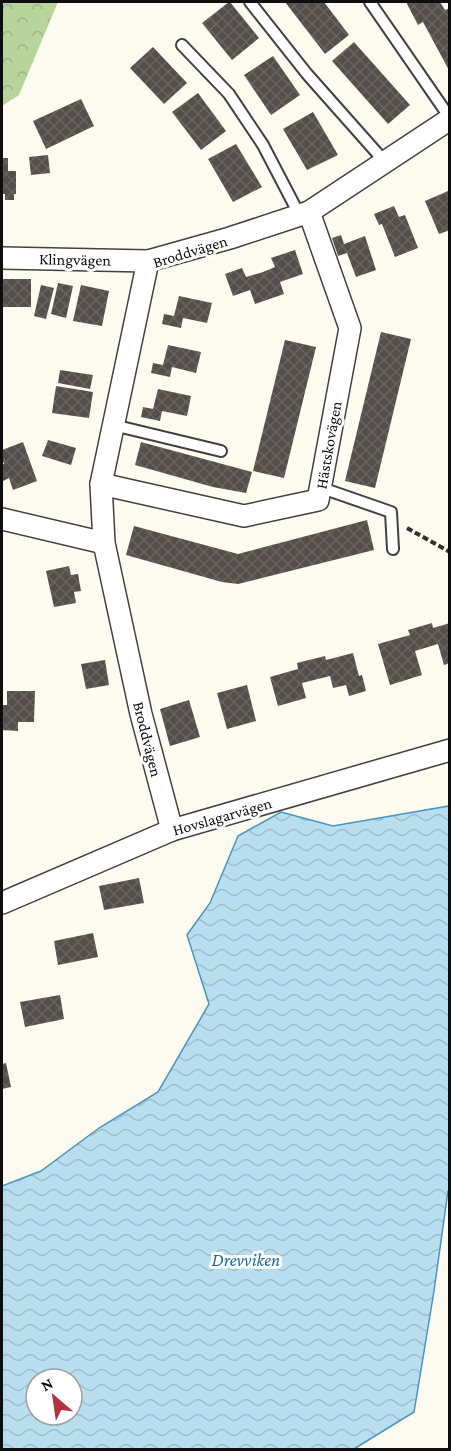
<svg xmlns="http://www.w3.org/2000/svg" width="451" height="1451" font-family="'Crimson Pro',serif">
	<defs>
		<pattern id="forest-crowns" width="20" height="18" patternUnits="userSpaceOnUse" patternTransform="scale(1.5)"><rect width="20" height="18" fill="#b8d49d"/><path d="M2 6a3 3 0 1 1 6 0M12 15a3 3 0 1 1 6 0" fill="none" stroke="#9db586"/></pattern>
		<pattern id="water-waves" width="16" height="10" patternUnits="userSpaceOnUse" patternTransform="scale(1.5)"><rect width="16" height="10" fill="#b9def0"/><path d="M0 5q4-4 8 0t8 0" fill="none" stroke="#9ebdcd"/></pattern>
		<pattern id="building-cross-hatch" width="8" height="8" patternUnits="userSpaceOnUse" patternTransform="scale(1.5)"><rect width="8" height="8" fill="#554f4b"/><path d="M0 0l8 8M0 8l8-8" fill="none" stroke="#696461"/></pattern>
	</defs>
	<rect width="100%" height="100%" fill="#fdfaf0"/>
	<polygon fill="url(#forest-crowns)" points="2,2 58,2 19,95 2,106"/>
	<path fill="url(#water-waves)" stroke="#4795c0" stroke-width="1.5" fill-rule="evenodd" d="M449,806V1191H448L434,1291L414,1412L354,1449H2V1186L41,1171L99,1128L158,1092L209,1004L187,935L210,903L238,836L281,812L333,826ZM36,1379H72V1415H36Z"/>
	<g fill="url(#building-cross-hatch)">
		<polygon points="229,2 230,2 259,38 232,60 202,23"/>
		<polygon points="285,2 324,2 349,35 325,54"/>
		<polygon points="406,2 440,2 445,10 450,8 450,72 423,22 418,25"/>
		<polygon points="354,42 410,105 388,124 332,61"/>
		<polygon points="153,47 187,83 164,104 130,68"/>
		<polygon points="273,56 300,95 271,115 244,75"/>
		<polygon points="198,93 226,131 201,150 172,112"/>
		<polygon points="81,99 94,126 46,149 33,121"/>
		<polygon points="313,112 338,155 307,170 283,129"/>
		<polygon points="236,144 262,187 233,202 208,159"/>
		<polygon points="48,155 50,173 31,175 29,157"/>
		<polygon points="2,158 8,158 8,171 16,171 16,194 14,194 14,200 5,200 5,194 2,194"/>
		<polygon points="448,191 450,194 450,230 439,234 425,201"/>
		<polygon points="394,206 399,217 405,215 418,248 395,257 382,224 379,225 374,214"/>
		<polygon points="341,235 344,244 365,236 376,270 356,277 347,253 338,256 332,238"/>
		<polygon points="295,250 303,274 280,282 284,294 255,304 250,290 233,296 225,274 242,268 246,277 263,272 275,267 271,258"/>
		<rect x="2" y="279" width="29" height="28"/>
		<polygon points="58,283 73,286 66,318 51,314"/>
		<polygon points="41,285 54,288 46,319 34,316"/>
		<polygon points="81,285 109,291 102,326 73,321"/>
		<polygon points="179,296 212,303 207,323 183,318 181,328 162,324 164,314 174,316"/>
		<polygon points="381,332 411,339 375,488 345,481"/>
		<polygon points="285,340 316,347 284,478 253,471"/>
		<polygon points="168,345 201,352 196,373 172,367 170,377 151,373 153,363 163,365"/>
		<polygon points="60,370 93,375 90,389 58,383"/>
		<polygon points="56,386 93,392 89,418 52,413"/>
		<polygon points="158,389 191,396 187,416 162,411 160,421 141,417 143,407 153,409"/>
		<polygon points="48,440 76,448 71,465 42,456"/>
		<polygon points="23,442 37,481 13,490 9,478 3,481 2,478 2,464 4,464 2,458 2,450"/>
		<polygon points="141,442 252,472 246,493 213,487 135,465"/>
		<polygon points="367,520 374,550 238,584 222,582 126,555 134,526 238,554"/>
		<polygon points="69,566 71,575 78,574 81,591 74,592 76,603 54,607 46,571"/>
		<polygon points="432,623 433,628 450,623 450,663 444,665 438,644 415,651 422,675 390,685 378,644 410,635 408,630"/>
		<polygon points="353,653 359,676 362,675 366,691 349,696 346,685 333,688 330,676 302,683 306,698 278,706 270,677 298,669 297,663 325,656 326,660"/>
		<polygon points="105,660 109,685 86,689 81,664"/>
		<polygon points="247,685 256,721 227,729 217,693"/>
		<polygon points="7,691 35,691 34,722 18,722 18,731 2,730 2,705 7,705"/>
		<polygon points="189,700 200,737 170,746 160,709"/>
		<polygon points="139,878 144,903 104,910 99,886"/>
		<polygon points="93,933 98,957 58,965 54,941"/>
		<polygon points="60,995 64,1019 25,1027 20,1002"/>
		<polygon points="6,1063 11,1087 2,1089 2,1064"/>
	</g>
	<g fill="none" stroke-linecap="round" stroke-linejoin="round">
		<defs>
			<g id="lane">
				<polyline points="250,2 307,74 385,162"/>
				<polyline points="370,2 450,118"/>
				<polyline points="182,45 229,94 263,145 300,216"/>
				<polyline points="113,425 221,451"/>
				<polyline points="319,487 391,512 393,549"/>
			</g>
			<g id="street">
				<polyline points="2,258 148,261"/>
				<polyline points="101,484 244,516 318,500 350,328 309,212"/>
				<polyline points="2,519 104,543"/>
				<polyline points="172,830 141,714 104,543 101,484 148,261 230,238 309,212 450,119"/>
				<polyline points="2,903 172,830 450,750"/>
			</g>
		</defs>
		<use href="#lane" stroke="#414141" stroke-width="14"/>
		<use href="#street" stroke="#414141" stroke-width="24"/>
		<polyline stroke="#303030" stroke-width="4" stroke-dasharray="6 3" stroke-linecap="butt" points="407,528 450,552"/>
		<use href="#lane" stroke="#fff" stroke-width="10"/>
		<use href="#street" stroke="#fff" stroke-width="21"/>
	</g>
	<g text-anchor="middle" stroke-width="6" stroke-linejoin="round" paint-order="stroke">
		<g font-size="16" fill="#0e0e0e" stroke="#fff">
			<text transform="translate(190 251) rotate(-17)" y="6">Broddvägen</text>
			<text transform="translate(75 259) rotate(1)" y="6">Klingvägen</text>
			<text transform="translate(328 445) rotate(-80)" y="6">Hästskovägen</text>
			<text transform="translate(148 739) rotate(76)" y="6">Broddvägen</text>
			<text transform="translate(222 816) rotate(-16)" y="6">Hovslagarvägen</text>
		</g>
		<g font-size="18" font-style="italic" fill="#236793" stroke="#fff">
			<text x="246" y="1266">Drevviken</text>
		</g>
	</g>
	<rect width="451" height="1451" fill="none" stroke="#0e0e0e" stroke-width="6"/>
	<g transform="translate(54 1397) rotate(331)"><circle r="28" fill="#ffffff" stroke="#9f9f9f" stroke-width="1.5"/>
	<path d="M0-4.5L10 22L0 15L-10 22Z" fill="#b0333e"/>
	<text y="-9" font-size="16" font-weight="bold" text-anchor="middle" fill="#0e0e0e">N</text>
	</g>
</svg>
